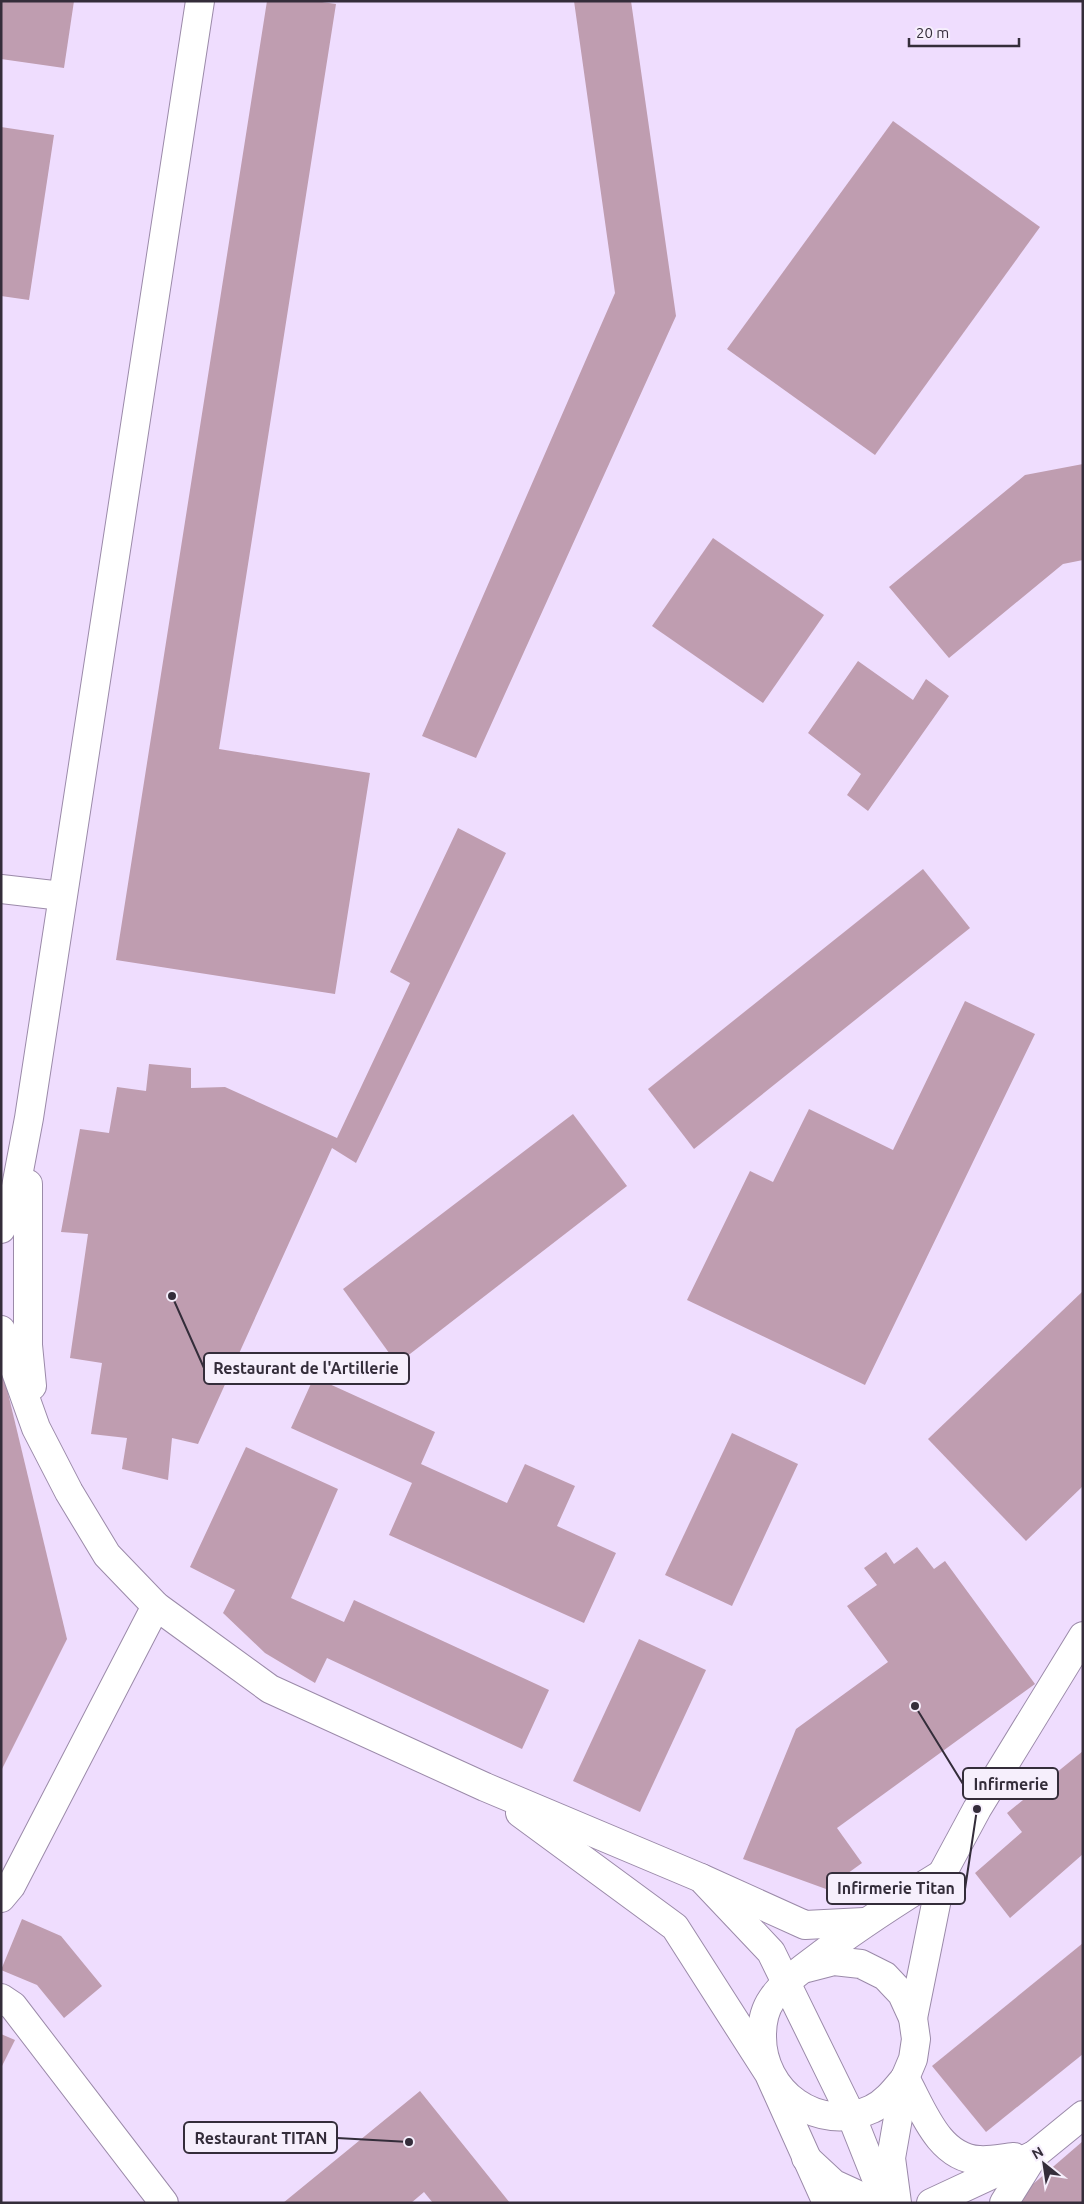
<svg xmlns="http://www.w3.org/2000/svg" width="1084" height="2204" font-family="Ubuntu,sans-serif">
	<rect width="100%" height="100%" fill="#efddfe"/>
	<g fill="#bf9db0">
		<polygon points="1,1 74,1 64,68 1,59"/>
		<polygon points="267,1 315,1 336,4 219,749 370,773 335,994 116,960"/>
		<polygon points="574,1 631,1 676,316 476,758 422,736 615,293"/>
		<polygon points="893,121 1040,227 875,455 727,349"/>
		<polygon points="1,127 54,135 29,300 1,296"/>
		<polygon points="1083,464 1083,560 1063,564 949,658 889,587 1025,475"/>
		<polygon points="713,538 824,615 763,703 652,626"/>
		<polygon points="858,661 913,700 926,679 949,696 868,811 847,795 861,774 808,733"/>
		<polygon points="458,828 506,853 356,1163 332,1148 198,1444 172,1438 168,1480 122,1469 127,1438 91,1434 102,1363 70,1358 88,1234 61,1232 80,1129 109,1133 117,1087 146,1091 149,1064 191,1068 191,1088 225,1087 337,1138 410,983 390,972"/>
		<polygon points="923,869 970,928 694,1149 648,1089"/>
		<polygon points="965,1001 1035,1034 865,1385 687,1300 750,1171 773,1182 809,1109 893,1150"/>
		<polygon points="573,1114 627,1186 397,1364 343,1289"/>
		<polygon points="1083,1291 1083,1486 1026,1541 928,1439"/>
		<polygon points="1,1364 67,1639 1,1771"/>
		<polygon points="314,1377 435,1432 421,1464 507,1503 525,1464 575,1486 557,1526 616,1553 584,1623 389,1535 412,1483 291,1428"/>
		<polygon points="732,1433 798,1464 732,1606 665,1575"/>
		<polygon points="246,1447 338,1489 291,1598 344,1622 354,1600 549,1690 522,1749 327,1658 315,1683 265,1653 223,1613 235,1590 190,1567"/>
		<polygon points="917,1547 934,1569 945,1561 1035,1684 837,1828 862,1863 826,1889 743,1859 796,1729 888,1662 847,1606 877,1585 864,1568 886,1552 894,1564"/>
		<polygon points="639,1639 706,1670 640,1812 573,1781"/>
		<polygon points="1083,1751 1083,1854 1010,1918 975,1873 1022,1832 1007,1813"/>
		<polygon points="22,1919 61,1936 102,1986 64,2018 37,1985 1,1970"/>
		<polygon points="1083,1943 1083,2054 986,2132 932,2066"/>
		<polygon points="1,2034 15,2040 1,2068"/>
		<polygon points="420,2091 510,2203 433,2203 424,2192 411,2203 283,2203"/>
		<polygon points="1083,2141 1083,2203 1011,2203"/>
	</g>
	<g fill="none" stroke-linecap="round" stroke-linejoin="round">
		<defs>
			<g id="minor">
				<polyline points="1,889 62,896"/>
				<polyline points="701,1878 805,1925 864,1922"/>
				<polyline points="1,1898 11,1886 156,1606"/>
				<polyline points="807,1968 834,1961 861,1964 885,1976 902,1994 913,2018 916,2039 913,2059 905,2078 891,2158 897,2203"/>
				<polyline points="1,1998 13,2006 164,2203"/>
				<polyline points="913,2018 942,1874 977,1809 1083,1636"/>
				<path d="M905,2078C895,2090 886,2102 872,2109C818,2134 761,2092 762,2035C762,2023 765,2009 772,1999C785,1980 804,1968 822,1954C861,1925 901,1899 942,1874"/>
				<path d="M905,2078C922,2108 938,2158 979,2160C990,2161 1003,2158 1014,2157"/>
				<polyline points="806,2158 834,2184 858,2195 882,2203"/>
				<polyline points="931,2203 1034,2155 1083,2115"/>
				<polyline points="1004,2203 1034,2155"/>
			</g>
			<g id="tertiary">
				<polyline points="28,1184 28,1345 32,1386"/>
				<polyline points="1,1229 12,1208 29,1118 200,1"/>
				<polyline points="1,1330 36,1428 69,1492 107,1555 156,1606 270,1689 485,1787 701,1878 771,1952 851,2115 886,2203"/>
				<polyline points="520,1813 675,1927 769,2074 827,2203"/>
			</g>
		</defs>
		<use href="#minor" stroke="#9b8aa9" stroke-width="30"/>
		<use href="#tertiary" stroke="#9b8aa9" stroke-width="30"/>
		<use href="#minor" stroke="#fff" stroke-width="28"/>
		<use href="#tertiary" stroke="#fff" stroke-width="28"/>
	</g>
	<path fill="none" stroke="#342d3a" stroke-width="2" d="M172 1296L204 1368M915 1706L963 1784M977 1809L965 1889M409 2142L337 2138"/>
	<g fill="#342d3a" stroke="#f6effc" stroke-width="2">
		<circle cx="172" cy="1296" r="5"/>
		<circle cx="915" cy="1706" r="5"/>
		<circle cx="977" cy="1809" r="5"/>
		<circle cx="409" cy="2142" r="5"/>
	</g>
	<g fill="#f6effc" stroke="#342d3a" stroke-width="2">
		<rect x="204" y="1353" width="205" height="31" rx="5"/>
		<rect x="963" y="1768" width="95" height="31" rx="5"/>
		<rect x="827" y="1873" width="138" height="31" rx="5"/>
		<rect x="184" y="2122" width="153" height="31" rx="5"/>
	</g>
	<g font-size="16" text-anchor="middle" font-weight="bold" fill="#342d3a">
		<text x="306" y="1374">Restaurant de l'Artillerie</text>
		<text x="1011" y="1790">Infirmerie</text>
		<text x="896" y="1894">Infirmerie Titan</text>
		<text x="261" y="2144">Restaurant TITAN</text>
	</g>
	<rect width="1084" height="2204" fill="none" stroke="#342d3a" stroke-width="5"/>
	<g transform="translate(1044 2164) rotate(330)" stroke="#f6effc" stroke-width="4" paint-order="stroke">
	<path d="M0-4L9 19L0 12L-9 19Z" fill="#342d3a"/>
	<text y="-8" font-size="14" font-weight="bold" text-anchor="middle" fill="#342d3a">N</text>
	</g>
	<path d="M909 38v8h110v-8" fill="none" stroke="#342d3a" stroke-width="2.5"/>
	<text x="916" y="38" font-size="15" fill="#342d3a" stroke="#f6effc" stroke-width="4" paint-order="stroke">20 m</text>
</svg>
